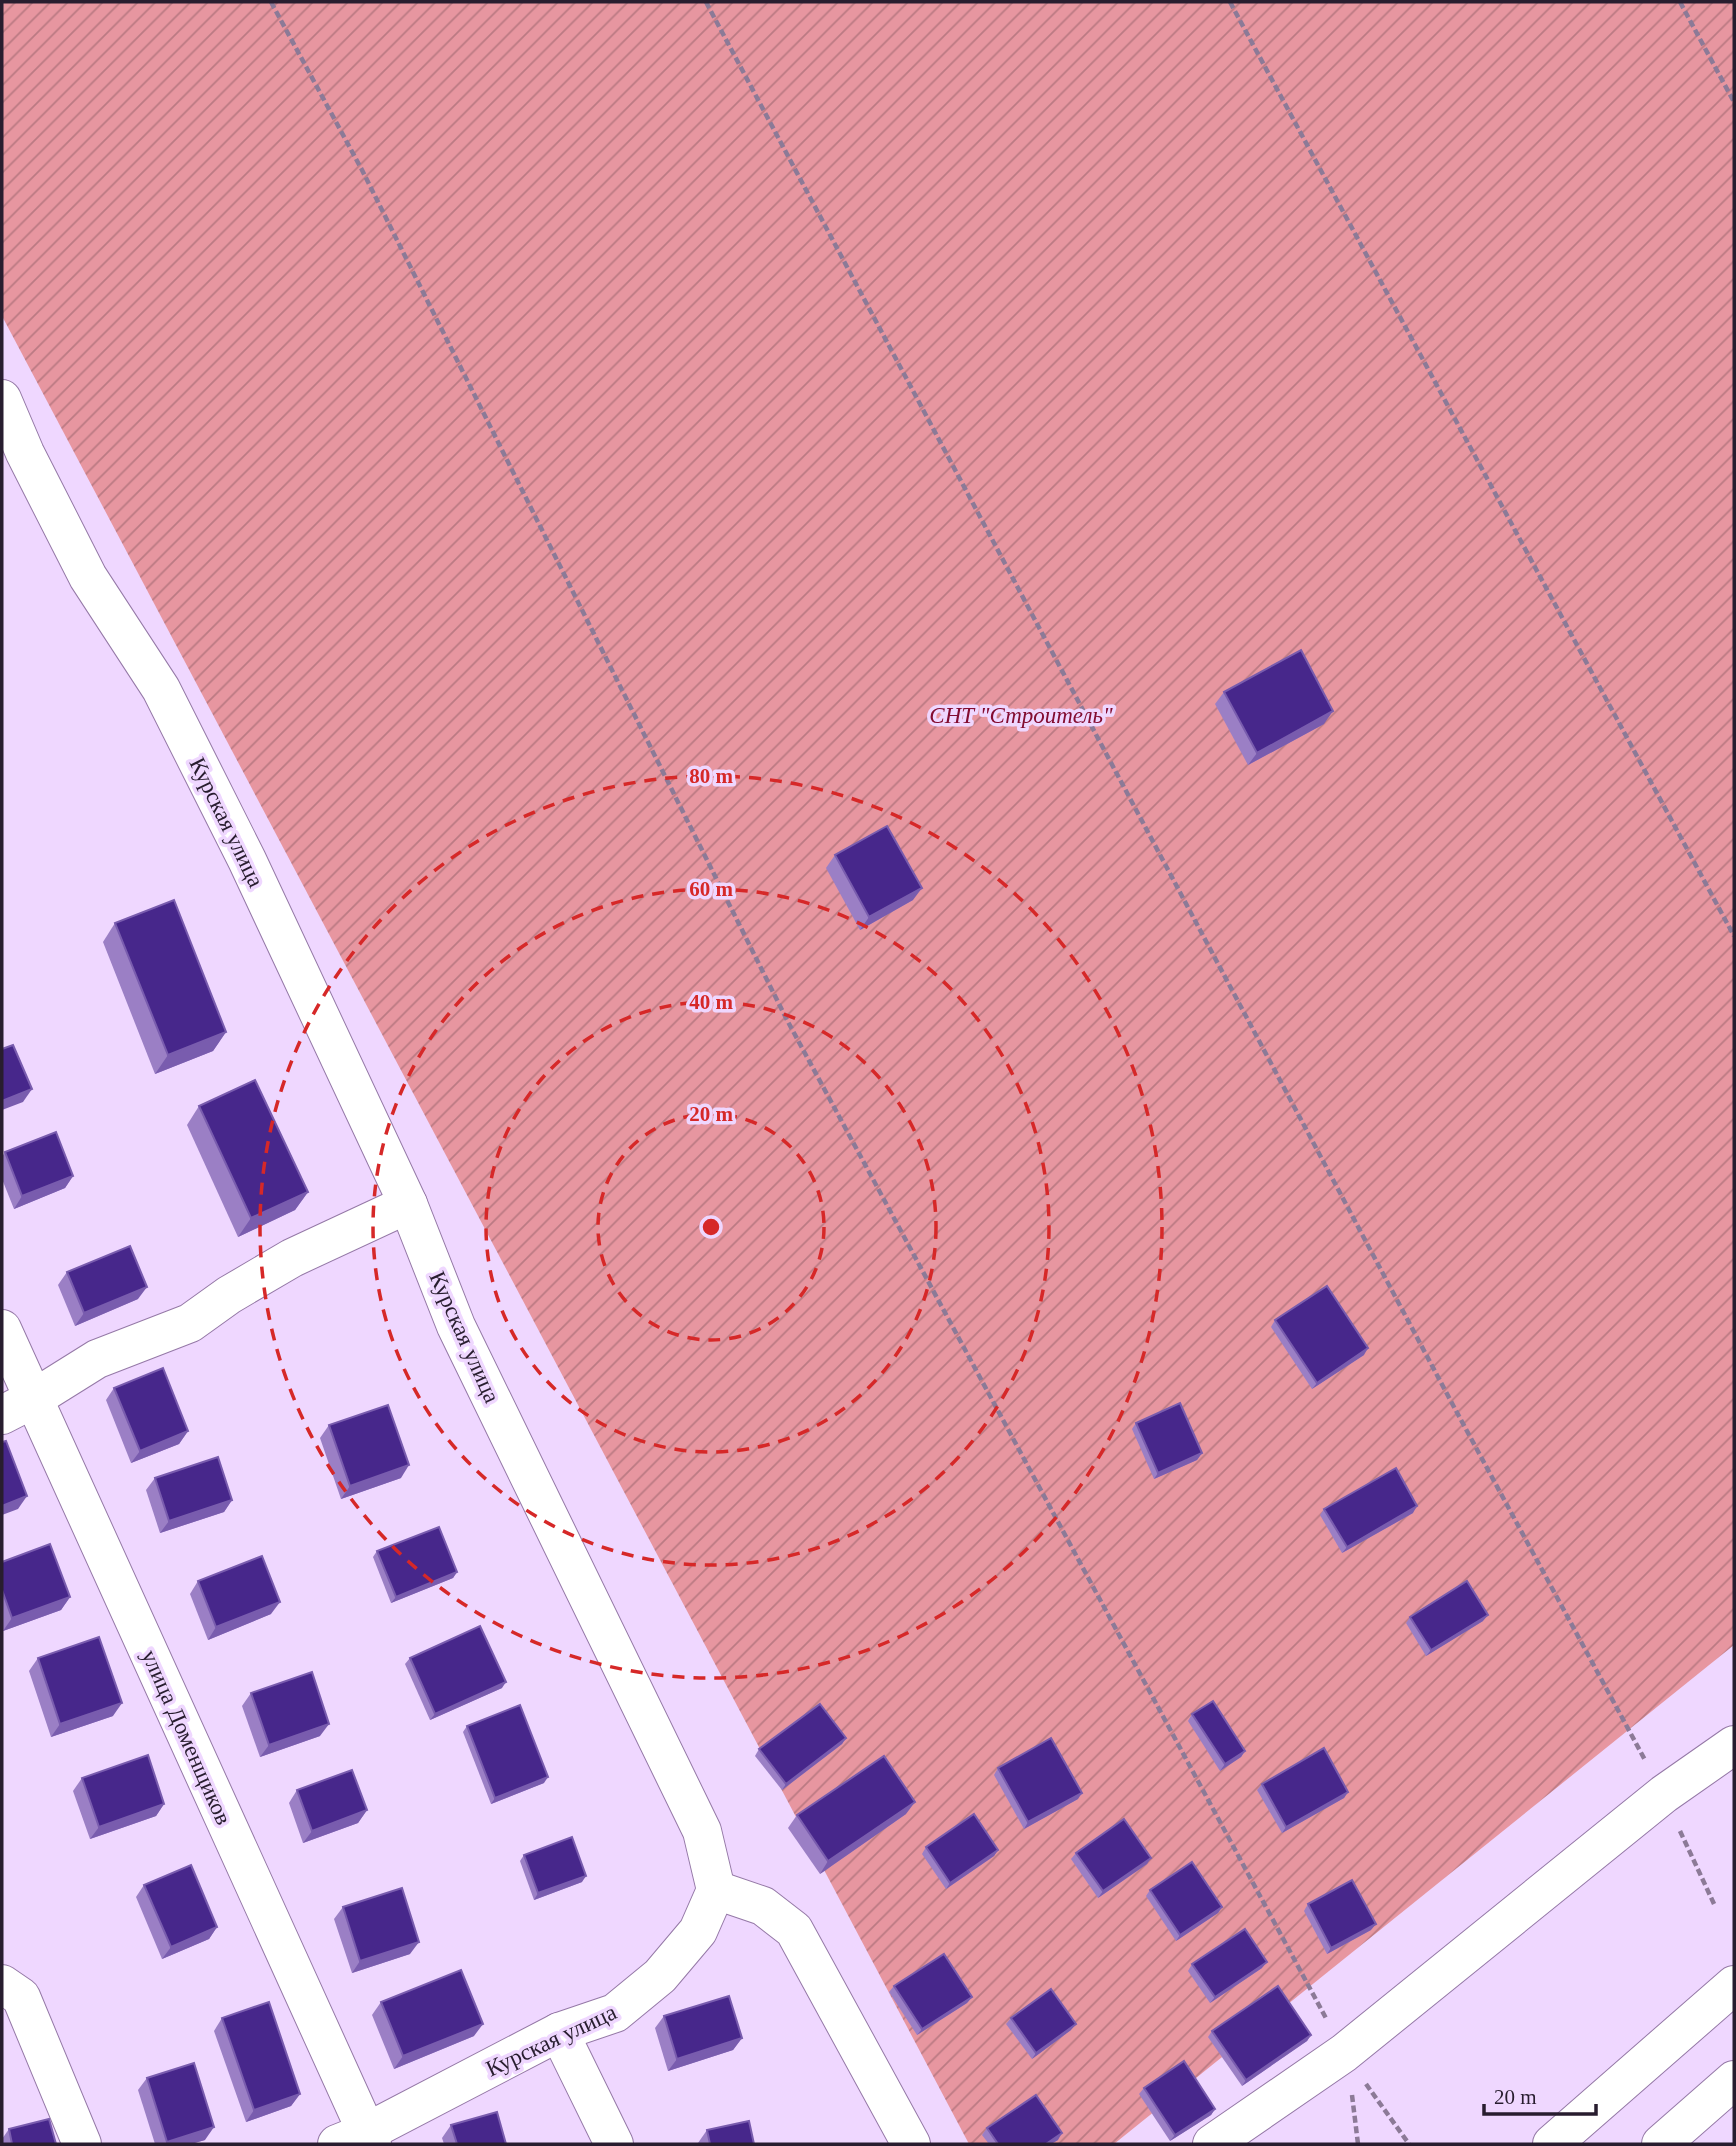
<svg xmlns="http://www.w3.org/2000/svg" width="1736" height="2146" font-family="Georgia,serif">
	<defs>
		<pattern id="garden-furrows" width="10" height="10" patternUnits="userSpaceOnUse" patternTransform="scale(1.75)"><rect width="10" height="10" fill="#e796a0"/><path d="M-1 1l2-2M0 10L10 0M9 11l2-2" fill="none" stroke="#bb7a83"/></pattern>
	</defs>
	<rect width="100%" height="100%" fill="#efd7ff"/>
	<polygon fill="url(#garden-furrows)" points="2,2 1734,2 1734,1645 1114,2144 969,2144 2,316"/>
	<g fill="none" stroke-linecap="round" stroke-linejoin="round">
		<defs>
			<g id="minor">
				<polyline points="2,399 25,453 88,577 161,689 247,860 408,1204 456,1326 702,1831 716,1890 698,1931 660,1976 615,2013 559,2032 367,2132 337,2144"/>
				<polyline points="2,1329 372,2144"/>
				<polyline points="2,1415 33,1399 97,1359 190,1323 229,1295 292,1258 408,1204"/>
				<polyline points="716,1890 763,1906 794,1930 911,2144"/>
				<polyline points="2,1984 21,1997 82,2144"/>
				<polyline points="559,2032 614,2144"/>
				<polyline points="1212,2144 1344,2053 1664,1794 1734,1745"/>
			</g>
			<g id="highway">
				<polyline points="1552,2144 1734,1985"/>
				<polyline points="1661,2144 1734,2080"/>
			</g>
		</defs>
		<use href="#minor" stroke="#9579a7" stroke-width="40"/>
		<use href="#highway" stroke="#9579a7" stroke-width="40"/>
		<g stroke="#8c7a97" stroke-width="4.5" stroke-dasharray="7 3.5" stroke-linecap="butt">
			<polyline points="271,2 362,170 787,1020 1327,2020"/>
			<polyline points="706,2 1454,1407 1645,1760"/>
			<polyline points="1230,2 1734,936"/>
			<polyline points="1680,2 1734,102"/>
			<polyline points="1680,1831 1715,1906"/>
			<polyline points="1366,2084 1409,2144"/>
			<polyline points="1352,2095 1358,2144"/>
		</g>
		<use href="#minor" stroke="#fff" stroke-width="38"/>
		<use href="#highway" stroke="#fff" stroke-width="38"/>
	</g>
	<g fill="#9b7fc5">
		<polygon points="1224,692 1324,724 1248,765 1215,704"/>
		<polygon points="835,855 913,900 860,930 826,868"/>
		<polygon points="115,923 226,1032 213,1051 155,1074 103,942"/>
		<polygon points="199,1106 308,1192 295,1210 238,1237 187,1125"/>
		<polygon points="5,1152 73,1176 65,1188 14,1209 2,1179 2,1157"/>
		<polygon points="67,1272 138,1299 75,1326 58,1285"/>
		<polygon points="1275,1320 1364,1355 1312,1389 1271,1327"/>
		<polygon points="114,1388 188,1431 179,1444 131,1463 106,1400"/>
		<polygon points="1136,1423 1202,1453 1197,1460 1154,1479 1132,1429"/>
		<polygon points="329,1425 401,1478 341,1499 320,1438"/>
		<polygon points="155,1478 232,1500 224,1512 160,1533 146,1490"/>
		<polygon points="1324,1509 1413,1513 1342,1553 1320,1515"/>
		<polygon points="377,1551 457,1572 453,1578 391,1603 373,1557"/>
		<polygon points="2,1562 70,1597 61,1610 3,1631 2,1626"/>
		<polygon points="198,1581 271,1614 208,1640 190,1594"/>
		<polygon points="1410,1617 1483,1621 1426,1656 1406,1623"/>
		<polygon points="38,1658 113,1716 51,1737 29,1671"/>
		<polygon points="410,1658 502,1688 430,1720 405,1664"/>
		<polygon points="251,1693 320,1736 260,1757 242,1706"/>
		<polygon points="1192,1714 1245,1751 1241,1757 1220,1771 1188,1721"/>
		<polygon points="467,1726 544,1783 491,1804 463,1732"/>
		<polygon points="846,1738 842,1744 782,1790 755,1756 759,1749"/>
		<polygon points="998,1768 1078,1799 1024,1829 994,1775"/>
		<polygon points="82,1778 164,1804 156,1816 90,1839 73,1791"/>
		<polygon points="1262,1784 1348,1792 1344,1798 1282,1833 1257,1790"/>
		<polygon points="297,1790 367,1810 358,1823 303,1843 289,1803"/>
		<polygon points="906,1814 820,1874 788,1828 797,1815"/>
		<polygon points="926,1847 998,1850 994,1856 946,1889 922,1854"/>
		<polygon points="1076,1853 1147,1864 1098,1898 1071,1859"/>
		<polygon points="524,1855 582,1882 534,1900 520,1861"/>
		<polygon points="144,1885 217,1927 209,1939 162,1959 136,1897"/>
		<polygon points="1150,1890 1222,1907 1218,1913 1176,1941 1146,1896"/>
		<polygon points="1308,1904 1371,1930 1327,1954 1304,1911"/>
		<polygon points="343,1907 410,1954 352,1973 334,1919"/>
		<polygon points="1192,1964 1262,1968 1210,2003 1188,1971"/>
		<polygon points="894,1986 972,1997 967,2003 917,2035 889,1992"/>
		<polygon points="381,2002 474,2036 394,2069 372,2015"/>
		<polygon points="664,2016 742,2038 733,2050 668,2071 655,2028"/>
		<polygon points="222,2018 300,2094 291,2106 246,2122 214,2031"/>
		<polygon points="1011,2018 1071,2030 1032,2059 1006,2024"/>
		<polygon points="1212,2031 1311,2035 1307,2041 1242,2086 1208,2037"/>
		<polygon points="147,2078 205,2140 191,2144 155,2144 138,2090"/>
		<polygon points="1144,2088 1215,2109 1211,2115 1170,2141 1139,2094"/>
		<polygon points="451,2125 506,2144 444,2144 442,2138"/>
		<polygon points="987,2128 1058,2140 1051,2144 989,2144 982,2135"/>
		<polygon points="9,2129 56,2144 2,2144 2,2139"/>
		<polygon points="707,2130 754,2144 699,2144 698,2143"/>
	</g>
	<g fill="#795cae">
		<polygon points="1333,711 1324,724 1248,765 1257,753"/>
		<polygon points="922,888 913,900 860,930 869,917"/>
		<polygon points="226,1032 213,1051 155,1074 168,1055"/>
		<polygon points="32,1089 23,1102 2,1110 2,1101"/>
		<polygon points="73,1176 65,1188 14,1209 22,1196"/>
		<polygon points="308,1192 295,1210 238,1237 251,1218"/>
		<polygon points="147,1287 138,1299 75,1326 84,1313"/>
		<polygon points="1368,1348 1364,1355 1312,1389 1317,1383"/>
		<polygon points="188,1431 179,1444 131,1463 140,1451"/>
		<polygon points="1202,1453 1197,1460 1154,1479 1158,1473"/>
		<polygon points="409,1465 401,1478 341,1499 350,1486"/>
		<polygon points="27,1496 18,1509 2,1515 2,1506"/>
		<polygon points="232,1500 224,1512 160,1533 169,1521"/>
		<polygon points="1417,1506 1413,1513 1342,1553 1347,1547"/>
		<polygon points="457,1572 453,1578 391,1603 396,1597"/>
		<polygon points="70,1597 61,1610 3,1631 12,1618"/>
		<polygon points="280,1602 271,1614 208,1640 216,1627"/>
		<polygon points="1488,1615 1483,1621 1426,1656 1431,1650"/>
		<polygon points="506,1682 502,1688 430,1720 435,1714"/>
		<polygon points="122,1703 113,1716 51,1737 60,1724"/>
		<polygon points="329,1724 320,1736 260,1757 269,1745"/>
		<polygon points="846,1738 842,1744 782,1790 786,1784"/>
		<polygon points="1245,1751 1241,1757 1220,1771 1225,1764"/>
		<polygon points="548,1777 544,1783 491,1804 495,1798"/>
		<polygon points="1348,1792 1344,1798 1282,1833 1286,1827"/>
		<polygon points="1082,1793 1078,1799 1024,1829 1028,1822"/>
		<polygon points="915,1802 906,1814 820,1874 828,1861"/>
		<polygon points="164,1804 156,1816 90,1839 99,1827"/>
		<polygon points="367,1810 358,1823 303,1843 312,1831"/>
		<polygon points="998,1850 994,1856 946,1889 950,1883"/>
		<polygon points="1151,1858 1147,1864 1098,1898 1103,1891"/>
		<polygon points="586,1876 582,1882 534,1900 538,1893"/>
		<polygon points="1222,1907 1218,1913 1176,1941 1180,1935"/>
		<polygon points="1376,1924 1371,1930 1327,1954 1331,1948"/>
		<polygon points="217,1927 209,1939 162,1959 171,1947"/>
		<polygon points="419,1942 410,1954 352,1973 360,1961"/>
		<polygon points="1267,1962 1262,1968 1210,2003 1215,1997"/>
		<polygon points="972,1997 967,2003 917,2035 922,2029"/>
		<polygon points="483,2024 474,2036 394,2069 403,2056"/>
		<polygon points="1076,2024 1071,2030 1032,2059 1036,2053"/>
		<polygon points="1311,2035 1307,2041 1242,2086 1246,2080"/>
		<polygon points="742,2038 733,2050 668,2071 677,2059"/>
		<polygon points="300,2094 291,2106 246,2122 254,2110"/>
		<polygon points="1215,2109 1211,2115 1170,2141 1175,2135"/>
		<polygon points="214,2127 205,2140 191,2144 165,2144 167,2142"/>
		<polygon points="1062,2133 1058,2140 1051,2144 1046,2144"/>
	</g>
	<g fill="#47278b" stroke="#795cae" stroke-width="2">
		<polygon points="1301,650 1333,711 1257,753 1224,692"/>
		<polygon points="887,826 922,888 869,917 835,855"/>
		<polygon points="174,900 226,1032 168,1055 115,923"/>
		<polygon points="13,1045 32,1089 2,1101 2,1049"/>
		<polygon points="255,1080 308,1192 251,1218 199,1106"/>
		<polygon points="56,1132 73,1176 22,1196 5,1152"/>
		<polygon points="130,1246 147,1287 84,1313 67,1272"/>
		<polygon points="1327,1286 1368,1348 1317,1383 1275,1320"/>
		<polygon points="163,1368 188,1431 140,1451 114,1388"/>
		<polygon points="1180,1403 1202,1453 1158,1473 1136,1423"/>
		<polygon points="388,1405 409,1465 350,1486 329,1425"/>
		<polygon points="6,1441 27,1496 2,1506 2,1442"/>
		<polygon points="218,1457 232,1500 169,1521 155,1478"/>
		<polygon points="1396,1468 1417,1506 1347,1547 1324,1509"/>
		<polygon points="439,1527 457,1572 396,1597 377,1551"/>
		<polygon points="50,1544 70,1597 12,1618 2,1590 2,1562"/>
		<polygon points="262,1556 280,1602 216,1627 198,1581"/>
		<polygon points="1467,1581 1488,1615 1431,1650 1410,1617"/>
		<polygon points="480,1626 506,1682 435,1714 410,1658"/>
		<polygon points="99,1637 122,1703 60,1724 38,1658"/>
		<polygon points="312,1672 329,1724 269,1745 251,1693"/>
		<polygon points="1213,1701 1245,1751 1225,1764 1192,1714"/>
		<polygon points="820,1704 846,1738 786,1784 759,1749"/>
		<polygon points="520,1705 548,1777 495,1798 467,1726"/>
		<polygon points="1051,1738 1082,1793 1028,1822 998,1768"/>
		<polygon points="1324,1748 1348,1792 1286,1827 1262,1784"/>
		<polygon points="148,1755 164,1804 99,1827 82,1778"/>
		<polygon points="884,1756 915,1802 828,1861 797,1815"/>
		<polygon points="352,1770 367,1810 312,1831 297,1790"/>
		<polygon points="974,1814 998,1850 950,1883 926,1847"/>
		<polygon points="1124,1819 1151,1858 1103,1891 1076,1853"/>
		<polygon points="572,1837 586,1876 538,1893 524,1855"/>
		<polygon points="1192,1862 1222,1907 1180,1935 1150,1890"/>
		<polygon points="191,1865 217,1927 171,1947 144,1885"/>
		<polygon points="1352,1880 1376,1924 1331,1948 1308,1904"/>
		<polygon points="402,1888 419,1942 360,1961 343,1907"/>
		<polygon points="1245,1929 1267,1962 1215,1997 1192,1964"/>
		<polygon points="944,1954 972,1997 922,2029 894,1986"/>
		<polygon points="461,1970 483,2024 403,2056 381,2002"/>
		<polygon points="1278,1986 1311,2035 1246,2080 1212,2031"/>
		<polygon points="1051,1989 1076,2024 1036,2053 1011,2018"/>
		<polygon points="729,1996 742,2038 677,2059 664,2016"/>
		<polygon points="269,2002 300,2094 254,2110 222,2018"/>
		<polygon points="1184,2061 1215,2109 1175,2135 1144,2088"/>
		<polygon points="194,2063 214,2127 167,2142 147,2078"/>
		<polygon points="1036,2095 1062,2133 1046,2144 998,2144 987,2128"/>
		<polygon points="497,2112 506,2144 457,2144 451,2125"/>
		<polygon points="49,2119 56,2144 12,2144 9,2129"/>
		<polygon points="749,2121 754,2144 710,2144 707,2130"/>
	</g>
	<g fill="none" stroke="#d62828" stroke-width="3.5" stroke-dasharray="12 9">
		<circle cx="711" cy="1227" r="113"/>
		<circle cx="711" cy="1227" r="225"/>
		<circle cx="711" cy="1227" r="338"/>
		<circle cx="711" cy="1227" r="451"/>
	</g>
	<g text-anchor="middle" stroke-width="7" stroke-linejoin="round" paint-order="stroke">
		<g font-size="23" font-style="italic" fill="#830c31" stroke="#efd7ff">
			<text x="1021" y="723">СНТ "Строитель"</text>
		</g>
		<g font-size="23" fill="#281d2f" stroke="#efd7ff">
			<text transform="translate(227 822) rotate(64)" y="8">Курская улица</text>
			<text transform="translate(465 1337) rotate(66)" y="8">Курская улица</text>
			<text transform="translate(187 1737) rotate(66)" y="8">улица Доменщиков</text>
			<text transform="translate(551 2040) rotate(-25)" y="8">Курская улица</text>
		</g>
	</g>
	<circle cx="711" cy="1227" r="10" fill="#d62828" stroke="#efd7ff" stroke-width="3.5"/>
	<g font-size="21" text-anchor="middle" font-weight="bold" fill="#d62828" stroke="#efd7ff" stroke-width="7" stroke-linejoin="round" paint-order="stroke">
		<text x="711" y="783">80 m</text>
		<text x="711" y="896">60 m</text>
		<text x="711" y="1009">40 m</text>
		<text x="711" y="1121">20 m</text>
	</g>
	<rect width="1736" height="2146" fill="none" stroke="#281d2f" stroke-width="7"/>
	<path d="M1484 2104v10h112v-10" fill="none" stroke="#281d2f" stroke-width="3.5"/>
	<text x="1494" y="2104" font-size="21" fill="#281d2f" stroke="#efd7ff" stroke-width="5" paint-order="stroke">20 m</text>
</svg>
